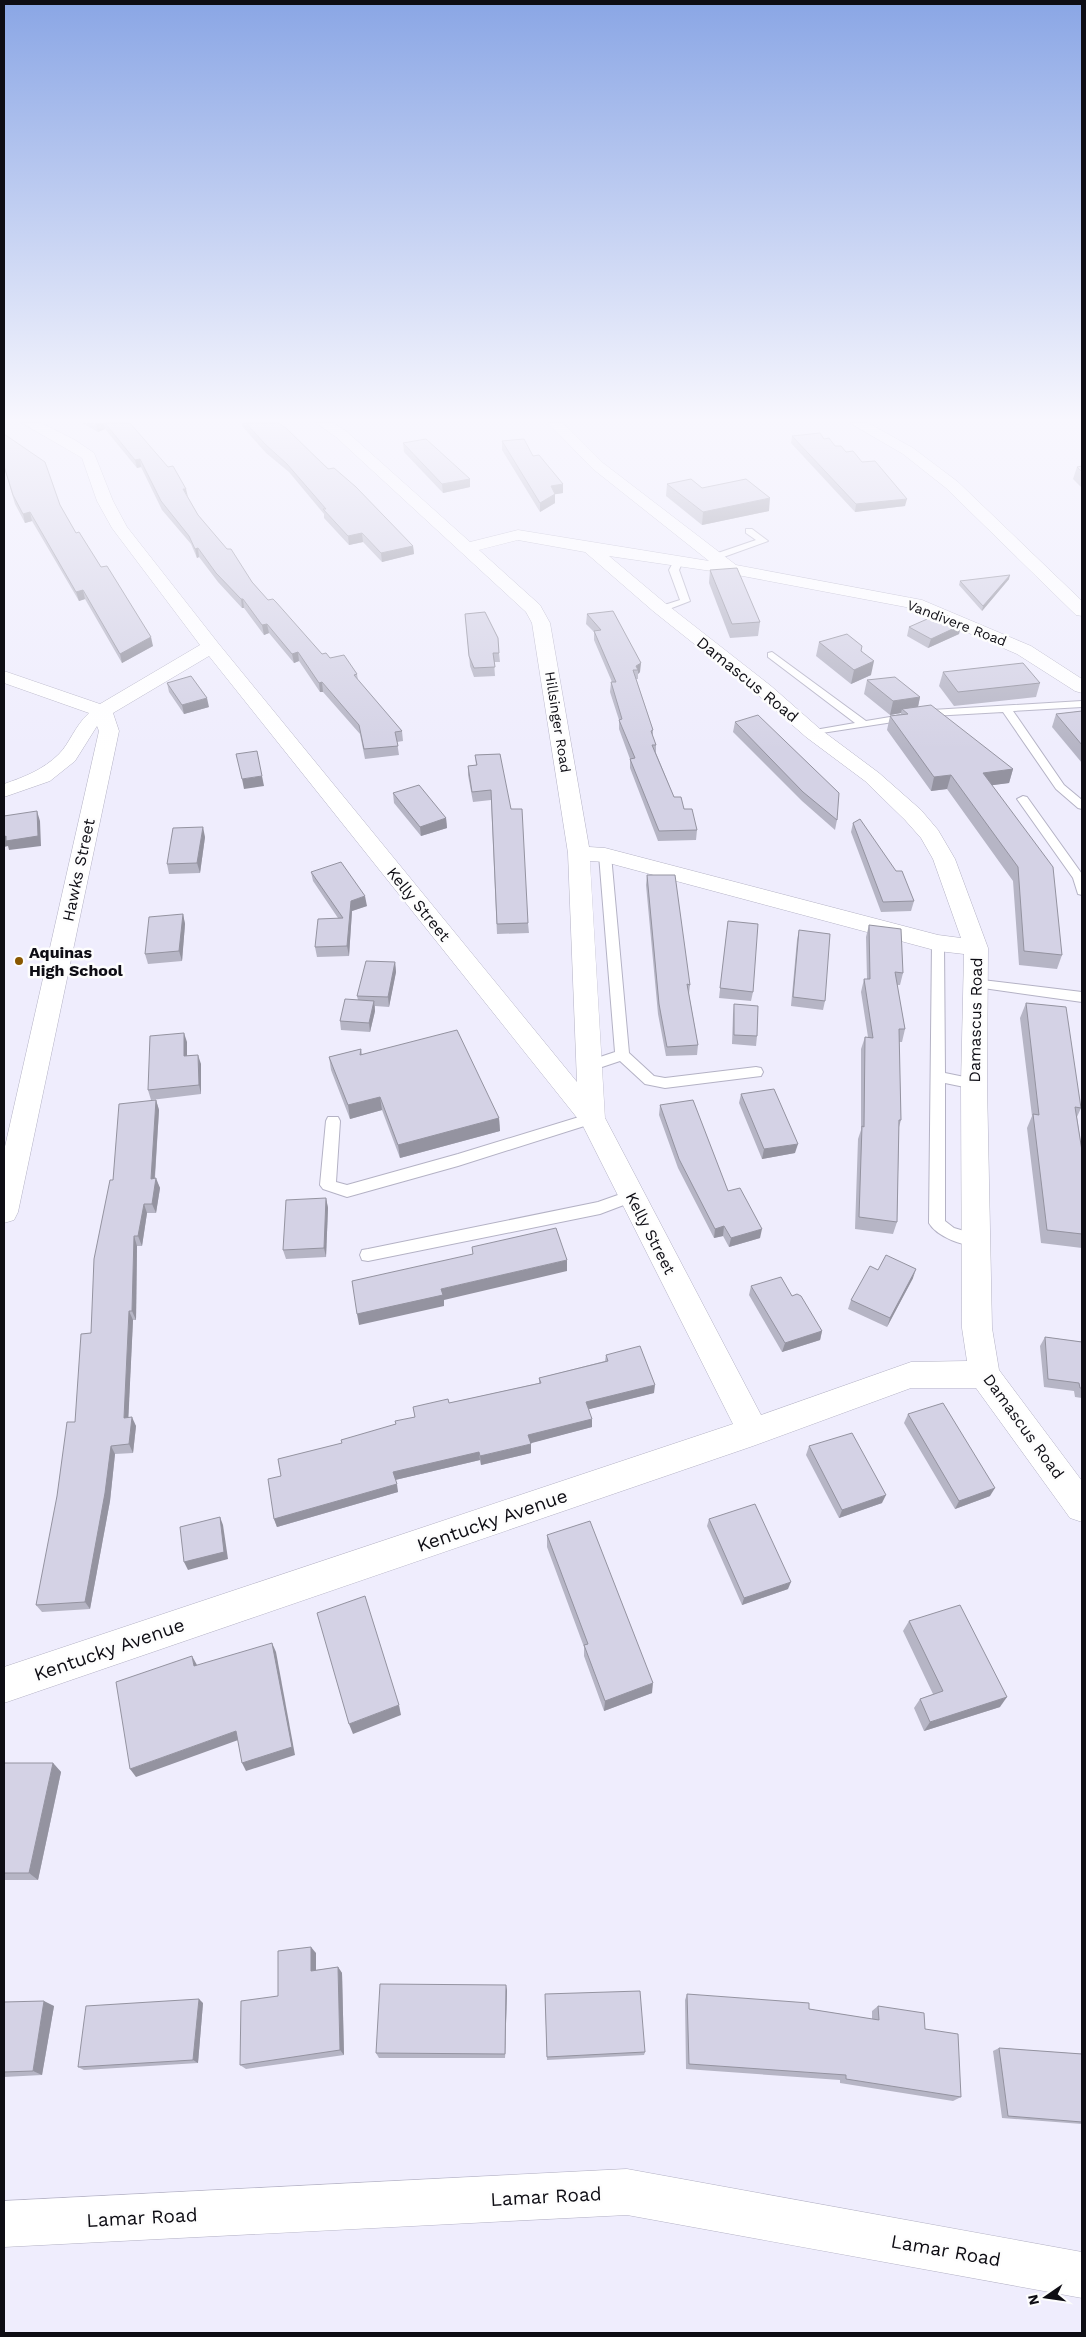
<svg xmlns="http://www.w3.org/2000/svg" width="1086" height="2337" font-family="'Work Sans',sans-serif">
	<rect width="100%" height="100%" fill="#efedfd"/>
	<g fill="none" stroke-linecap="round" stroke-linejoin="round">
		<defs>
			<g id="service">
				<polygon points="746,529 752,529 768,541 718,559 712,559 712,555 756,540 746,533"/>
				<polygon points="675,559 683,561 679,570 690,601 664,611 658,611 658,607 680,600 669,570"/>
				<polygon points="772,652 866,721 932,710 1082,701 1082,707 1013,711 1064,785 1082,800 1082,809 1078,808 1056,789 1003,712 932,716 809,735 809,731 855,723 768,657 768,653"/>
				<polygon points="1023,796 1027,797 1082,874 1082,895 1078,894 1073,878 1017,799"/>
				<polygon points="605,851 611,855 629,1053 654,1076 665,1078 756,1067 761,1068 763,1072 761,1076 665,1088 645,1084 620,1061 590,1071 585,1070 583,1066 585,1062 615,1052 599,855"/>
				<path d="M938,939L944,943L945,1073L979,1080L981,1084L979,1088L974,1089L945,1083V1221L954,1228L981,1236L983,1240L981,1244C966,1249 936,1236 929,1223L932,943Z"/>
				<polygon points="974,979 1082,992 1082,1002 969,986 967,983"/>
				<polygon points="592,1113 597,1114 599,1118 597,1122 458,1166 347,1197 323,1189 320,1185 326,1121 328,1117 338,1117 340,1121 336,1182 347,1185 458,1154"/>
				<polygon points="632,1190 637,1192 640,1196 637,1200 600,1214 368,1261 362,1260 360,1255 362,1250 368,1249 598,1202"/>
			</g>
			<g id="minor">
				<path d="M22,423H41L75,440L94,453L113,501L127,527L218,643L577,1082L568,853L532,623L526,612L336,437L316,423H333L346,431L470,542L518,530L709,561L593,469L548,423H563L603,463L736,565L922,600L1031,646L1082,679V693L1075,691L1017,654L911,608L732,574L609,556L665,603L771,686L820,729L879,773L921,810L938,830L955,859L988,948L987,1084L992,1328L999,1370L1082,1481V1522L1070,1518L976,1388H911L753,1446L4,1703V1667L733,1424L582,1124L209,656L113,713L119,731L18,1212L14,1220L4,1223V1151L99,731L97,726L75,761L50,781L4,797V784C24,777 43,770 59,754C70,743 74,727 89,713L4,683V671L100,704L200,645L112,528L97,501L82,458ZM518,540L585,552L653,611L757,694L806,737L865,781L905,820L921,838L933,859L961,938L938,935L605,848L589,847L550,623L540,605L479,550ZM590,861L605,862L938,951L964,954L961,1084L962,1328L967,1361L911,1362L761,1415L605,1118Z"/>
				<polygon points="627,2169 1082,2252 1082,2298 627,2215 4,2247 4,2201"/>
			</g>
			<polygon id="tertiary" points="850,423 868,423 913,448 958,482 1082,601 1082,616 1076,615 946,488 903,454"/>
		</defs>
		<use href="#service" stroke="#b4b2c5" stroke-width="2"/>
		<use href="#minor" stroke="#b4b2c5" stroke-width="1"/>
		<use href="#tertiary" stroke="#b4b2c5" stroke-width="1"/>
		<use href="#service" fill="#fff" fill-rule="evenodd"/>
		<use href="#minor" fill="#fff" fill-rule="evenodd"/>
		<use href="#tertiary" fill="#fff" fill-rule="evenodd"/>
	</g>
	<g fill="#b6b5c5">
		<polygon points="82,423 126,423 188,497 198,515 252,582 268,600 322,654 357,674 358,680 402,731 403,741 397,742 399,755 365,759 360,734 323,692 320,692 299,661 294,663 269,633 264,635 244,608 242,608 218,582 199,557 197,558 191,544 162,510 141,467 137,468 105,429 98,432"/>
		<polygon points="242,423 279,423 413,546 414,554 382,562 363,542 349,545 324,518 324,514 289,472 266,453 242,426"/>
		<polygon points="792,436 824,439 835,446 846,452 862,462 905,506 855,512 791,443"/>
		<polygon points="502,441 533,456 563,493 555,494 555,503 540,512 502,450"/>
		<polygon points="403,443 470,479 470,487 443,493 404,452"/>
		<polygon points="1082,466 1082,488 1073,479 1077,467"/>
		<polygon points="4,467 60,505 76,533 101,567 153,646 122,663 85,599 79,601 32,521 25,523 15,504"/>
		<polygon points="667,484 702,488 769,511 702,525 666,496"/>
		<polygon points="710,570 760,622 758,636 730,638 709,583"/>
		<polygon points="1009,579 982,611 959,585 960,581"/>
		<polygon points="465,614 499,653 500,662 494,662 495,676 474,677 470,666"/>
		<polygon points="587,614 640,672 638,674 638,679 636,679 653,730 653,737 656,745 656,753 674,797 684,809 697,830 696,840 658,841 630,768 630,759 619,729 619,720 610,692 611,682 612,682 594,640 594,632 586,624"/>
		<polygon points="961,625 959,634 928,648 907,636 909,627"/>
		<polygon points="819,642 862,651 871,675 851,684 816,656"/>
		<polygon points="943,672 1040,683 1036,697 954,706 939,686"/>
		<polygon points="867,680 920,697 918,707 1013,769 1009,783 992,785 1062,955 1057,969 1019,965 1013,881 947,789 931,791 887,730 890,716 901,714 901,713 890,715 864,694"/>
		<polygon points="167,683 209,707 184,714 169,692"/>
		<polygon points="1082,711 1082,763 1052,727 1056,714"/>
		<polygon points="735,722 837,820 835,830 802,801 733,732"/>
		<polygon points="500,754 528,923 529,933 497,934 491,800 473,802 468,775 468,766 476,765 475,755"/>
		<polygon points="393,793 446,818 447,828 421,836 394,803"/>
		<polygon points="853,823 914,901 911,911 881,912 851,832"/>
		<polygon points="205,837 200,873 169,874 167,864"/>
		<polygon points="311,872 367,906 352,911 349,956 317,957 315,947 338,918 313,881"/>
		<polygon points="647,875 690,985 689,994 698,1045 697,1055 666,1056 658,1014 646,885"/>
		<polygon points="183,914 185,924 182,961 148,964 145,954"/>
		<polygon points="728,921 753,992 751,1001 719,998"/>
		<polygon points="869,925 903,973 900,985 897,985 905,1029 902,1042 899,1042 901,1120 899,1127 897,1222 893,1234 855,1229 858,1139 861,1130 861,1049 865,1037 868,1037 861,992 864,979 867,979 866,937"/>
		<polygon points="799,930 825,1001 823,1010 791,1006 797,940"/>
		<polygon points="395,962 396,972 389,1007 375,1006 375,1011 370,1032 341,1030 340,1021 358,1000 357,996"/>
		<polygon points="1026,1003 1081,1108 1077,1117 1082,1151 1082,1248 1041,1243 1027,1128 1032,1116 1020,1018"/>
		<polygon points="734,1004 757,1036 756,1046 732,1044 733,1014"/>
		<polygon points="187,1042 187,1056 201,1064 201,1094 151,1100 148,1090"/>
		<polygon points="361,1049 362,1054 499,1118 500,1131 400,1158 382,1110 350,1119 331,1070 329,1057"/>
		<polygon points="741,1094 795,1153 762,1159 739,1103"/>
		<polygon points="156,1100 159,1110 155,1178 160,1188 156,1213 147,1213 142,1246 137,1246 136,1320 133,1320 128,1418 136,1426 133,1453 115,1454 110,1501 90,1609 42,1612 36,1605 75,1422 91,1333 113,1180"/>
		<polygon points="660,1105 728,1191 760,1238 729,1247 723,1236 714,1238 678,1168 659,1115"/>
		<polygon points="326,1198 328,1208 326,1257 286,1259 283,1250"/>
		<polygon points="878,1270 913,1278 887,1327 848,1309 851,1300"/>
		<polygon points="751,1286 792,1296 822,1331 820,1340 782,1352 749,1295"/>
		<polygon points="1045,1337 1082,1342 1082,1398 1075,1397 1074,1391 1044,1387 1040,1346"/>
		<polygon points="606,1355 654,1393 589,1409 592,1427 530,1443 531,1453 481,1465 480,1460 395,1480 398,1492 277,1527 274,1519 342,1443 415,1417 413,1407 449,1403 539,1383 539,1378 605,1361"/>
		<polygon points="908,1414 990,1496 955,1509 904,1423"/>
		<polygon points="809,1446 882,1503 839,1518 806,1455"/>
		<polygon points="709,1519 788,1589 742,1605 707,1526"/>
		<polygon points="547,1535 652,1693 604,1711 584,1656 584,1647 547,1547"/>
		<polygon points="909,1621 1000,1707 924,1731 914,1708 920,1699 933,1694 903,1631"/>
		<polygon points="4,1763 53,1763 61,1772 38,1880 4,1880"/>
		<polygon points="316,1953 316,1970 338,1967 342,1973 344,2055 246,2069 240,2065 278,1996"/>
		<polygon points="507,1990 505,2058 379,2058 376,2053"/>
		<polygon points="545,1994 645,2052 644,2055 547,2060"/>
		<polygon points="687,1994 809,2009 872,2019 872,2011 878,2006 925,2029 961,2097 953,2101 840,2083 840,2080 686,2069 685,2000"/>
		<polygon points="4,2002 54,2006 42,2075 4,2077"/>
		<polygon points="203,2003 198,2063 84,2070 78,2067"/>
		<polygon points="999,2048 1082,2054 1082,2124 1002,2118 993,2051"/>
	</g>
	<g fill="#9493a0">
		<polygon points="98,423 104,423 105,429 98,432 96,424"/>
		<polygon points="140,459 141,467 137,468 135,460"/>
		<polygon points="470,479 470,487 443,493 442,484"/>
		<polygon points="563,484 563,493 551,495 551,486"/>
		<polygon points="183,489 186,489 188,497"/>
		<polygon points="555,494 555,503 540,512 540,503"/>
		<polygon points="770,498 769,511 702,525 703,512"/>
		<polygon points="907,499 905,506 855,512 856,504"/>
		<polygon points="30,512 32,521 25,523 23,514"/>
		<polygon points="362,533 363,542 349,545 348,536"/>
		<polygon points="413,546 414,554 382,562 381,553"/>
		<polygon points="198,548 199,557 197,558 195,549"/>
		<polygon points="1010,575 1009,579 982,611 983,606"/>
		<polygon points="83,590 85,599 79,601 76,592"/>
		<polygon points="241,599 243,599 244,608 242,608"/>
		<polygon points="267,624 269,633 264,635 262,625"/>
		<polygon points="961,625 959,634 928,648 931,639"/>
		<polygon points="151,637 153,646 122,663 120,654"/>
		<polygon points="298,652 299,661 294,663 292,654"/>
		<polygon points="874,661 871,675 851,684 854,670"/>
		<polygon points="641,663 640,672 638,674 638,670 636,666"/>
		<polygon points="322,682 323,692 320,692 319,683"/>
		<polygon points="920,697 917,711 902,709 901,713 890,715 893,701"/>
		<polygon points="207,698 209,707 184,714 182,705"/>
		<polygon points="1013,769 1009,783 979,787 983,773"/>
		<polygon points="951,775 947,789 931,791 934,777"/>
		<polygon points="262,776 264,786 244,789 242,779"/>
		<polygon points="37,811 40,821 41,846 9,850 8,846 4,847 4,837"/>
		<polygon points="446,818 447,828 421,836 420,827"/>
		<polygon points="203,827 205,837 200,873 197,863"/>
		<polygon points="365,896 367,906 352,911 349,956 347,946 351,901"/>
		<polygon points="183,914 185,924 182,961 179,951"/>
		<polygon points="395,962 396,972 389,1007 388,997"/>
		<polygon points="374,1001 375,1011 370,1032 369,1023"/>
		<polygon points="184,1033 187,1042 187,1066 184,1056"/>
		<polygon points="198,1055 201,1064 201,1094 199,1085"/>
		<polygon points="380,1097 382,1110 350,1119 348,1105"/>
		<polygon points="156,1100 159,1110 154,1188 151,1179"/>
		<polygon points="499,1118 500,1131 400,1158 398,1145"/>
		<polygon points="798,1144 795,1153 762,1159 764,1149"/>
		<polygon points="156,1178 160,1188 156,1213 152,1204"/>
		<polygon points="326,1198 328,1208 326,1257 324,1248"/>
		<polygon points="144,1204 147,1213 142,1246 138,1236"/>
		<polygon points="724,1226 723,1236 714,1238 715,1229"/>
		<polygon points="762,1229 760,1238 729,1247 731,1238"/>
		<polygon points="134,1236 137,1246 136,1320 132,1311"/>
		<polygon points="567,1260 567,1271 444,1300 444,1306 359,1325 357,1314 441,1289"/>
		<polygon points="916,1269 913,1278 887,1327 890,1318"/>
		<polygon points="129,1311 133,1320 128,1426 124,1418"/>
		<polygon points="822,1331 820,1340 782,1352 785,1343"/>
		<polygon points="655,1385 654,1393 586,1410 586,1402"/>
		<polygon points="132,1417 136,1426 133,1453 129,1444"/>
		<polygon points="592,1419 592,1427 528,1444 528,1435"/>
		<polygon points="531,1444 531,1453 481,1465 480,1456"/>
		<polygon points="111,1446 115,1454 110,1501 90,1609 85,1602"/>
		<polygon points="479,1452 480,1460 395,1480 393,1472"/>
		<polygon points="397,1484 398,1492 277,1527 274,1519"/>
		<polygon points="995,1488 990,1496 955,1509 959,1501"/>
		<polygon points="886,1495 882,1503 839,1518 842,1510"/>
		<polygon points="220,1517 223,1525 228,1559 188,1570 184,1562"/>
		<polygon points="791,1582 788,1589 742,1605 744,1598"/>
		<polygon points="272,1643 276,1652 295,1755 246,1771 242,1763"/>
		<polygon points="192,1656 197,1665 199,1675 194,1666"/>
		<polygon points="653,1683 652,1693 604,1711 605,1701"/>
		<polygon points="1007,1697 1000,1707 924,1731 930,1722"/>
		<polygon points="399,1705 401,1715 353,1734 349,1724"/>
		<polygon points="236,1731 241,1739 136,1777 130,1769"/>
		<polygon points="53,1763 61,1772 38,1880 29,1873"/>
		<polygon points="311,1947 316,1953 316,1977 311,1971"/>
		<polygon points="338,1967 342,1973 344,2055 340,2050"/>
		<polygon points="506,1985 507,1990 505,2058 505,2054"/>
		<polygon points="199,1999 203,2003 198,2063 193,2060"/>
		<polygon points="44,2001 54,2006 42,2075 33,2071"/>
	</g>
	<g fill="#d4d2e5" stroke="#9493a0">
		<polygon points="105,423 126,423 128,424 130,423 168,467 173,466 186,489 183,489 198,515 227,549 231,549 252,582 268,600 273,599 276,602 322,654 326,653 330,658 344,655 357,674 354,675 402,731 395,732 398,746 364,749 359,725 322,682 319,683 298,652 292,654 267,624 262,625 243,599 241,599 216,573 198,548 195,549 189,536 161,501 140,459 135,460"/>
		<polygon points="246,423 279,423 287,429 328,469 334,468 356,487 413,546 381,553 362,533 348,536 323,509 326,509 287,464 265,444"/>
		<polygon points="820,433 824,439 829,438 835,446 841,446 846,452 853,451 862,462 875,461 907,499 856,504 792,436"/>
		<polygon points="4,434 45,462 60,505 76,533 79,532 101,567 107,566 151,637 120,654 83,590 76,592 30,512 23,514 13,495 4,466"/>
		<polygon points="426,439 470,479 442,484 403,443"/>
		<polygon points="524,439 533,456 539,455 563,484 551,486 555,494 540,503 502,441"/>
		<polygon points="1082,466 1082,472 1077,467"/>
		<polygon points="691,479 702,488 746,479 770,498 703,512 667,484"/>
		<polygon points="737,568 760,622 732,624 710,570"/>
		<polygon points="1010,575 983,606 960,581"/>
		<polygon points="613,611 641,663 636,666 638,670 633,670 653,730 651,731 656,745 652,745 674,797 681,797 684,809 692,809 697,830 659,831 630,759 635,758 619,720 622,719 611,682 616,682 594,631 601,630 587,614"/>
		<polygon points="485,612 498,638 499,653 493,653 495,667 474,668 469,656 465,614"/>
		<polygon points="941,613 955,619 961,625 931,639 909,627"/>
		<polygon points="847,634 862,646 861,651 874,661 854,670 819,642"/>
		<polygon points="1023,663 1040,683 958,692 943,672"/>
		<polygon points="191,676 207,698 182,705 167,683"/>
		<polygon points="895,677 920,697 893,701 867,680"/>
		<polygon points="931,705 1013,769 983,773 1053,867 1062,955 1024,951 1018,867 951,775 934,777 890,716 908,714 902,709"/>
		<polygon points="1082,711 1082,745 1056,714"/>
		<polygon points="758,715 839,793 837,820 803,792 735,722"/>
		<polygon points="257,751 262,776 242,779 236,754"/>
		<polygon points="500,754 511,809 522,809 528,923 497,924 491,790 472,792 468,766 477,765 475,755"/>
		<polygon points="419,785 446,818 420,827 393,793"/>
		<polygon points="37,811 38,836 6,841 6,836 4,837 4,816"/>
		<polygon points="860,819 896,871 902,871 914,901 883,902 853,823"/>
		<polygon points="203,827 197,863 167,864 173,828"/>
		<polygon points="341,862 365,896 351,901 347,946 315,947 318,919 343,918 311,872"/>
		<polygon points="647,875 675,875 690,985 687,984 698,1045 667,1047 659,1004"/>
		<polygon points="183,914 179,951 145,954 149,917"/>
		<polygon points="728,921 758,924 753,992 720,988"/>
		<polygon points="869,925 901,929 903,973 895,972 905,1029 899,1029 901,1120 899,1120 897,1222 859,1217 862,1126 864,1127 865,1037 873,1038 864,979 870,979"/>
		<polygon points="799,930 830,934 825,1001 793,997"/>
		<polygon points="366,961 395,962 388,997 357,996"/>
		<polygon points="345,999 374,1001 369,1023 340,1021"/>
		<polygon points="1026,1003 1066,1007 1081,1108 1075,1107 1082,1151 1082,1234 1047,1230 1033,1114 1039,1115"/>
		<polygon points="734,1004 758,1006 757,1036 734,1035"/>
		<polygon points="457,1030 499,1118 398,1145 380,1097 348,1105 329,1057 361,1049 360,1055"/>
		<polygon points="184,1033 184,1056 198,1055 199,1085 148,1090 150,1036"/>
		<polygon points="774,1089 798,1144 764,1149 741,1094"/>
		<polygon points="156,1100 151,1179 156,1178 152,1204 144,1204 138,1236 134,1236 132,1311 129,1311 124,1418 132,1417 129,1444 111,1446 105,1493 85,1602 36,1605 57,1496 67,1422 75,1422 81,1334 91,1333 94,1259 110,1180 113,1180 119,1104"/>
		<polygon points="693,1100 728,1191 740,1188 762,1229 731,1238 724,1226 715,1229 679,1159 660,1105"/>
		<polygon points="326,1198 324,1248 283,1250 286,1200"/>
		<polygon points="556,1228 567,1260 441,1289 443,1295 357,1314 352,1281 473,1254 472,1247"/>
		<polygon points="886,1255 916,1269 890,1318 851,1300 870,1266 878,1270"/>
		<polygon points="781,1277 792,1296 797,1294 801,1296 822,1331 785,1343 751,1286"/>
		<polygon points="1045,1337 1082,1342 1082,1388 1080,1388 1079,1383 1048,1379"/>
		<polygon points="640,1346 655,1385 586,1402 592,1419 528,1435 531,1444 480,1456 479,1452 393,1472 397,1484 274,1519 268,1479 281,1476 278,1459 342,1443 341,1440 396,1424 395,1421 415,1417 413,1407 448,1399 449,1403 541,1383 539,1378 608,1361 606,1355"/>
		<polygon points="943,1403 995,1488 959,1501 908,1414"/>
		<polygon points="852,1433 886,1495 842,1510 809,1446"/>
		<polygon points="755,1504 791,1582 744,1598 709,1519"/>
		<polygon points="220,1517 224,1552 184,1562 180,1527"/>
		<polygon points="590,1521 653,1683 605,1701 584,1645 588,1644 547,1535"/>
		<polygon points="365,1596 399,1705 349,1724 317,1613"/>
		<polygon points="960,1605 1007,1697 930,1722 920,1699 943,1691 909,1621"/>
		<polygon points="272,1643 292,1747 242,1763 236,1731 130,1769 116,1682 192,1656 194,1666"/>
		<polygon points="4,1763 53,1763 29,1873 4,1873"/>
		<polygon points="311,1947 311,1971 338,1967 340,2050 240,2065 241,2001 278,1996 278,1951"/>
		<polygon points="380,1984 506,1985 505,2054 376,2053"/>
		<polygon points="640,1991 645,2052 547,2057 545,1994"/>
		<polygon points="687,1994 809,2003 809,2009 879,2020 878,2006 924,2013 925,2029 958,2034 961,2097 846,2079 846,2075 689,2064"/>
		<polygon points="199,1999 193,2060 78,2067 86,2006"/>
		<polygon points="44,2001 33,2071 4,2072 4,2002"/>
		<polygon points="999,2048 1082,2054 1082,2122 1008,2116"/>
	</g>
	<linearGradient id="sky" x2="0" y2="1"><stop stop-color="#8aa6e5"/><stop offset="0.56" stop-color="#f8f7fe"/><stop offset="1" stop-color="#f8f7fe" stop-opacity="0"/></linearGradient>
	<rect width="1086" height="750" fill="url(#sky)"/>
	<circle fill="#895700" stroke="#fdfdfd" stroke-width="2" cx="19" cy="961" r="5"/>
	<g text-anchor="middle" stroke-width="5" stroke-linejoin="round" paint-order="stroke">
		<g font-size="14" fill="#0e0d14" stroke="#fdfdfd">
			<text transform="translate(957 623) rotate(21)" y="5">Vandivere Road</text>
			<text transform="translate(558 722) rotate(81)" y="5">Hillsinger Road</text>
		</g>
		<g font-size="16" fill="#0e0d14" stroke="#fdfdfd">
			<text transform="translate(748 679) rotate(39)" y="6">Damascus Road</text>
			<text transform="translate(78 870) rotate(-78)" y="6">Hawks Street</text>
			<text transform="translate(419 904) rotate(51)" y="6">Kelly Street</text>
			<text transform="translate(975 1020) rotate(-89)" y="6">Damascus Road</text>
			<text transform="translate(651 1233) rotate(63)" y="6">Kelly Street</text>
			<text transform="translate(1024 1426) rotate(54)" y="6">Damascus Road</text>
		</g>
		<g font-size="16" font-weight="bold" fill="#0e0d14" stroke="#fdfdfd" text-anchor="start">
			<text x="29" y="958">Aquinas<tspan x="29" dy="18">High School</tspan></text>
		</g>
		<g font-size="19" fill="#0e0d14" stroke="#fdfdfd">
			<text transform="translate(492 1520) rotate(-19)" y="7">Kentucky Avenue</text>
			<text transform="translate(109 1649) rotate(-19)" y="7">Kentucky Avenue</text>
			<text transform="translate(546 2196) rotate(-3)" y="7">Lamar Road</text>
			<text transform="translate(142 2217) rotate(-3)" y="7">Lamar Road</text>
			<text transform="translate(946 2250) rotate(10)" y="7">Lamar Road</text>
		</g>
	</g>
	<rect width="1086" height="2337" fill="none" stroke="#0e0d14" stroke-width="10"/>
	<g transform="translate(1046 2297) rotate(257)" stroke="#fdfdfd" stroke-width="4" paint-order="stroke">
	<path d="M0-4L9 19L0 12L-9 19Z" fill="#0e0d14"/>
	<text y="-8" font-size="14" font-weight="bold" text-anchor="middle" fill="#0e0d14">N</text>
	</g>
</svg>
